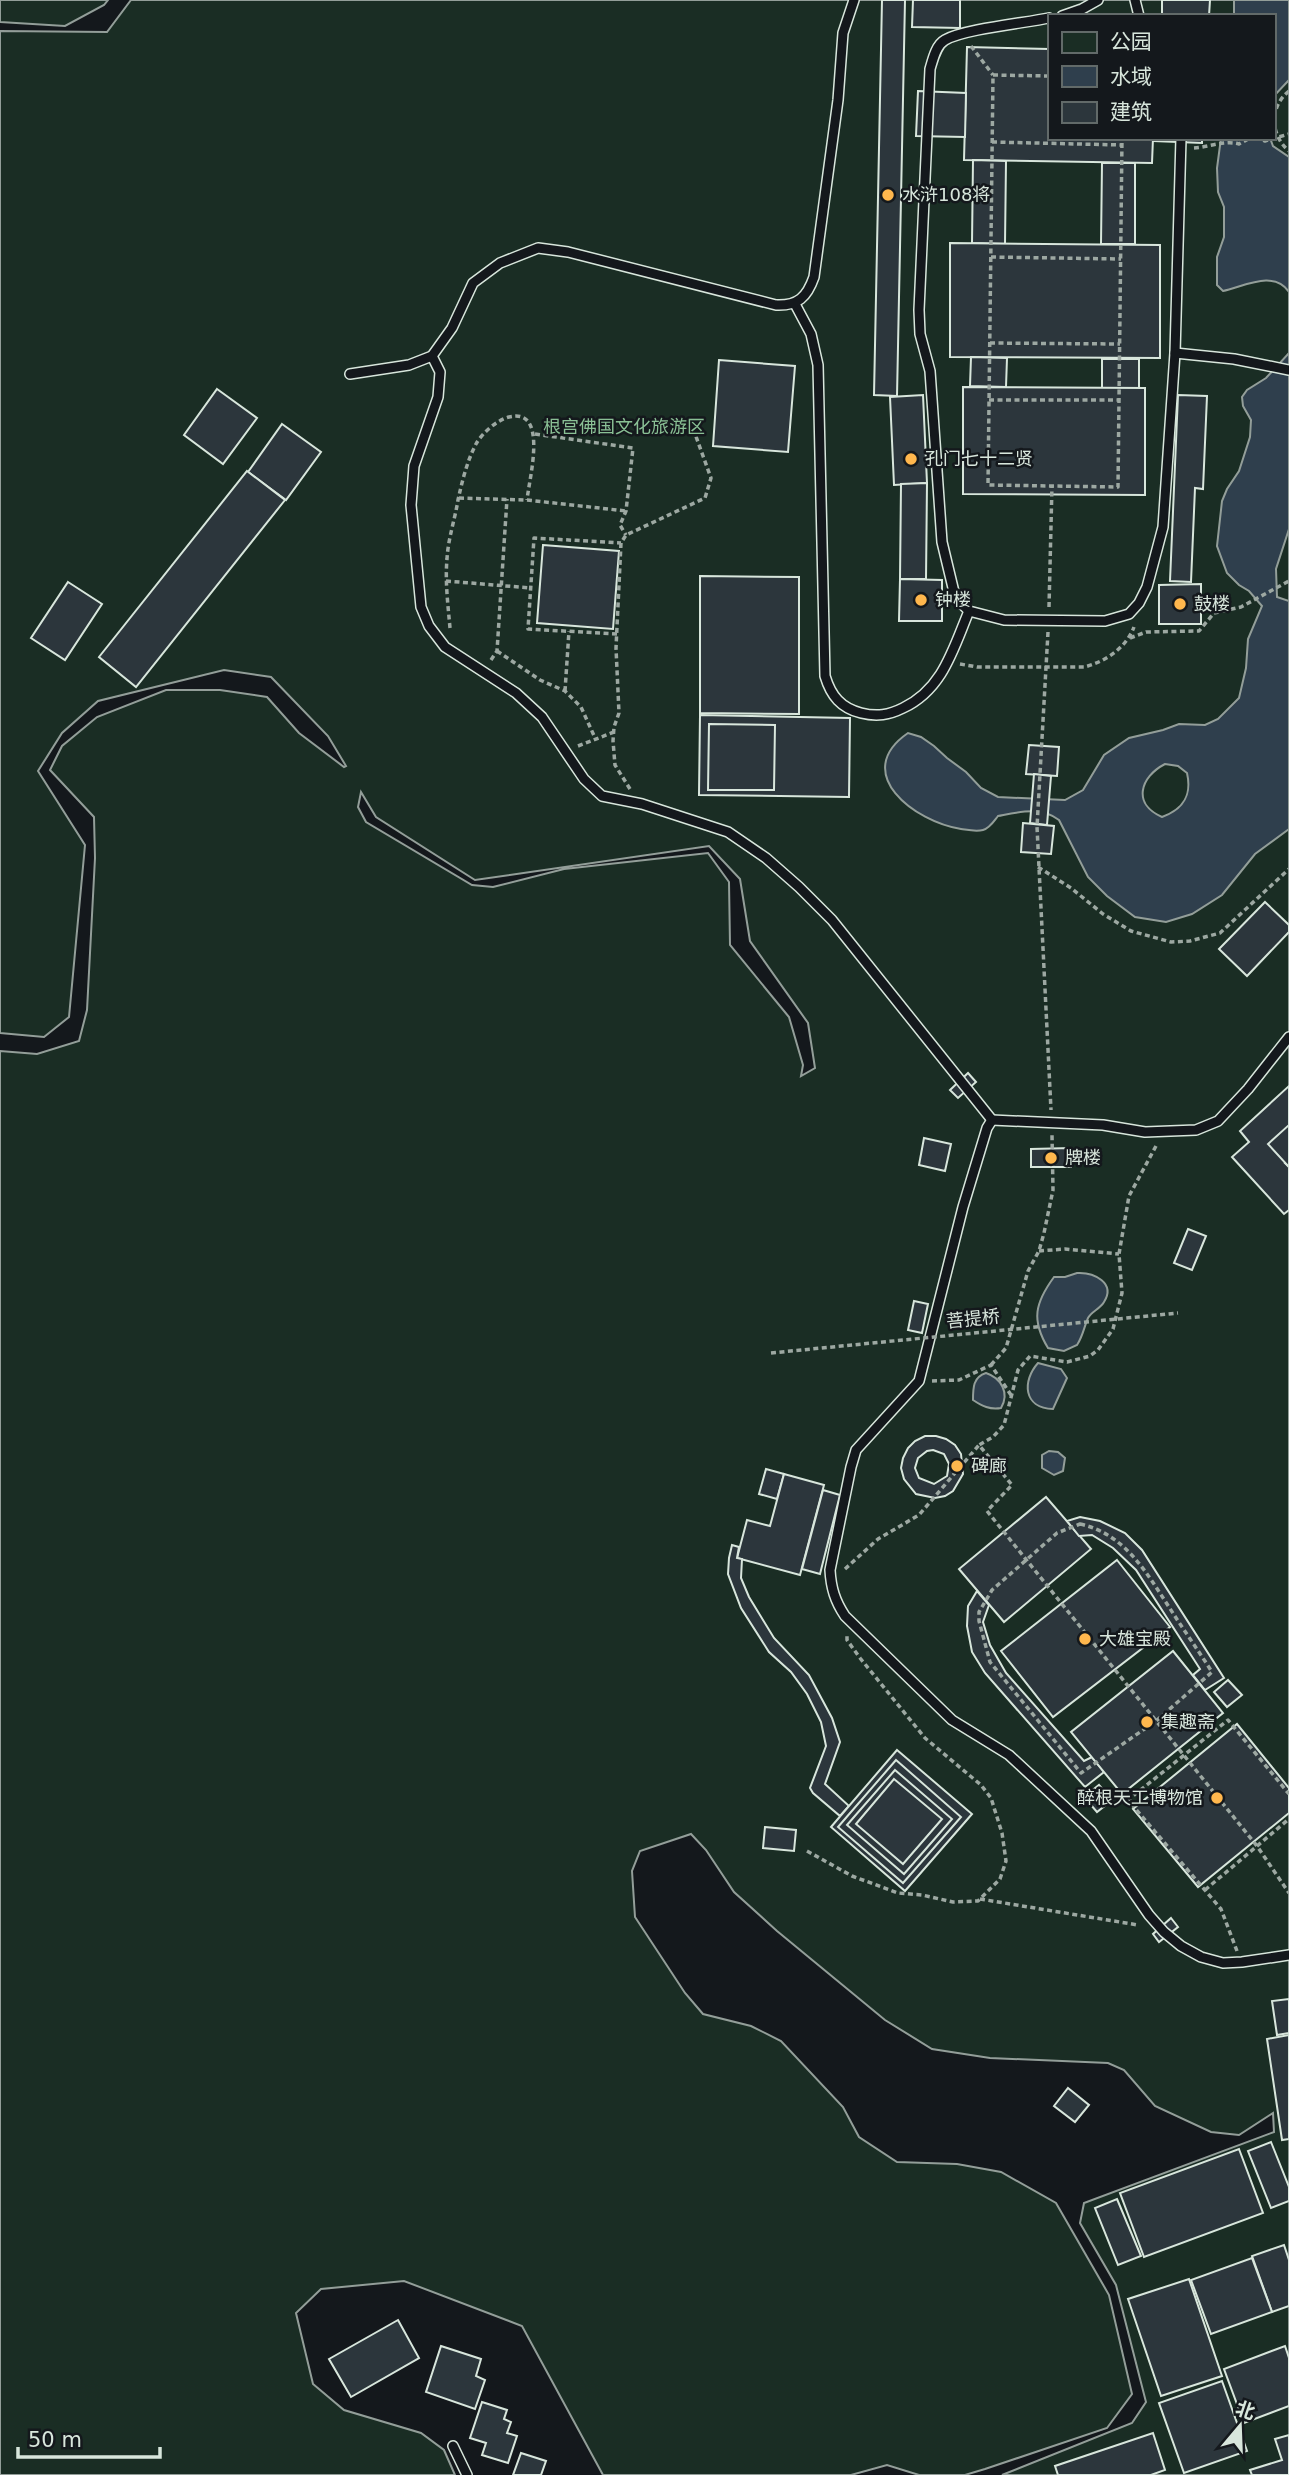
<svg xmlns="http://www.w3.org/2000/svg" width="1289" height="2475" font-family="'DejaVu Sans','Noto Sans SC',sans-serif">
	<rect width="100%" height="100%" fill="#14181c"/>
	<g fill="#1a2d24" stroke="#939e99" stroke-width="2" fill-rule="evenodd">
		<polygon points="0,0 108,0 104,5 65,26 0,22"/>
		<path d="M131,0H1289V2475H1002L1132,2423L1146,2402L1116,2285L1080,2223L1084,2203L1274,2132L1273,2113L1239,2135L1211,2132L1155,2106L1124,2070L1108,2063L990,2058L932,2049L885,2020L777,1931L734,1892L706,1850L691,1834L640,1851L632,1871L635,1917L685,1993L703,2014L751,2026L781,2041L843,2107L859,2137L897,2162L957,2164L1001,2172L1056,2203L1109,2295L1132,2394L1107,2428L985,2469L965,2475H919L887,2465L851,2475H603L522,2326L404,2281L321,2289L296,2313L313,2384L344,2410L421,2433L444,2450L455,2475H0V1051L37,1054L79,1041L87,1010L95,858L94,817L50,770L62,746L97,717L166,690H220L267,697L299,733L344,767L346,766L328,736L271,677L224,670L98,701L62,733L38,771L85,845L69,1017L44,1037L0,1033V31L107,32ZM1049,16H1273V138H1049ZM361,792L376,817L475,880L709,846L740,879L750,941L808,1023L815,1068L801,1076L803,1065L789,1017L730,945L729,882L708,853L564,869L493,887L472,885L366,822L358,807Z"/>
	</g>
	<g fill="#2f3f4d" stroke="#939e99" stroke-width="2" fill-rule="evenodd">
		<polygon points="1234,0 1289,0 1289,80 1273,97 1273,16 1234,16"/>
		<path d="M1221,138H1270L1273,146L1289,157V292C1274,269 1243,287 1223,291L1217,285V257L1224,237V207L1218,192L1217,168Z"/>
		<path d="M1289,353V529L1276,569L1277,597L1289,601V829L1255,854L1222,895L1192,914L1166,922L1135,917L1107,896L1088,877L1059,820C1041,806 1019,812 998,816C994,821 990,828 983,830C976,832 968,830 961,829C915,822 850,773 908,733L921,737L934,746L947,758L966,772L981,788L998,797L1065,800L1083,790L1104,755L1129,738L1163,730L1179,724L1205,725L1218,719L1239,698L1246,668L1248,639L1262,606L1249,591L1239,585L1227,573L1217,546L1222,501L1227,489L1239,471L1250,437L1251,420L1243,406L1242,397L1247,390L1266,378ZM1165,764L1178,766L1187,773C1192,795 1184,809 1162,817C1132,804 1140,777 1165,764Z"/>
		<path d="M1077,1273C1094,1272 1116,1283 1104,1302C1100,1309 1092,1311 1088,1318C1084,1327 1083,1336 1077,1345L1064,1351L1048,1348C1031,1320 1035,1303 1054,1277H1065Z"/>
		<path d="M1038,1363L1061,1369L1067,1378L1053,1409C1023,1408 1022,1381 1038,1363Z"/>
		<path d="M986,1373C1001,1378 1010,1393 1001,1408C990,1410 982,1406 973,1400C973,1388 973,1377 986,1373Z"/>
		<polygon points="1049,1451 1058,1452 1065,1458 1063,1471 1054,1475 1042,1468 1042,1455"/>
	</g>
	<g fill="#2c363c" stroke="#d8e6dc" stroke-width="2" fill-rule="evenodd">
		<polygon points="882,0 905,0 897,396 874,395"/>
		<polygon points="913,0 960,0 960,28 912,27"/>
		<polygon points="1162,0 1210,0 1209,16 1162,16"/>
		<polygon points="967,47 1049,49 1049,138 1153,138 1152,163 964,160"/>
		<polygon points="918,91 966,93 965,137 916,136"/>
		<polygon points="1154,138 1202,138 1202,143 1154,141"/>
		<polygon points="973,160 1006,161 1005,244 972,243"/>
		<polygon points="1102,163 1135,163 1135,244 1101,244"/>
		<polygon points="950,243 1160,245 1160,358 950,357"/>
		<polygon points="971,357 1007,358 1006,387 970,386"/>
		<rect x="1102" y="359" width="37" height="29"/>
		<polygon points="719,360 795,366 788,452 713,446"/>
		<polygon points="963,387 1145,388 1145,495 963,494"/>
		<polygon points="217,389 257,418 223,464 184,435"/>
		<polygon points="923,395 927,483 894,485 890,397"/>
		<polygon points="1178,395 1207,396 1203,489 1195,488 1191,582 1170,581"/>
		<polygon points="282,424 321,452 286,500 248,472"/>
		<polygon points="247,471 285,500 136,687 99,657"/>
		<polygon points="927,483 926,579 900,579 901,484"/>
		<polygon points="543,545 619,551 613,629 537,623"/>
		<polygon points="700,576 799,577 799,714 700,713"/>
		<polygon points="900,579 942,580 942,621 899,621"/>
		<polygon points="68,582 102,604 65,660 31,638"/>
		<polygon points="1201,584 1201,624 1159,624 1159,585"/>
		<polygon points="700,715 850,718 849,797 699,795"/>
		<polygon points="709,724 775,725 774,790 708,790"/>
		<polygon points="1029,745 1059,747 1057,776 1026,774"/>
		<polygon points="1034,774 1051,776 1047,825 1030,823"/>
		<polygon points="1023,823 1054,826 1051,854 1021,852"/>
		<polygon points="1265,902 1289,925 1289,932 1247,976 1219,949"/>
		<polygon points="968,1073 976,1082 958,1098 950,1090"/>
		<polygon points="1289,1086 1289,1160 1285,1163 1289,1167 1289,1210 1284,1214 1232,1157 1249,1142 1240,1131"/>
		<polygon points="1289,1125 1289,1167 1268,1144"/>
		<polygon points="924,1138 951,1144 945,1171 919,1165"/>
		<polygon points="1071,1148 1071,1167 1031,1167 1031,1149"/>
		<polygon points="1188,1229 1206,1236 1192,1270 1174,1263"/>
		<polygon points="914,1301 928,1304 922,1333 908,1330"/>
		<path d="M925,1436H936L946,1439L955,1445L961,1454L963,1474L953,1491L945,1496L935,1498L916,1494L904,1479L901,1468L903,1458L908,1448L915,1441ZM933,1450L944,1454L949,1464L947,1476L934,1484L919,1478L915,1468L918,1458L927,1451Z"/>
		<polygon points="766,1469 784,1474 777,1499 759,1494"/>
		<polygon points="784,1474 824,1485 800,1575 737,1558 747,1520 770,1526"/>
		<polygon points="823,1490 840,1495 820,1574 802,1569"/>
		<polygon points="1046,1497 1091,1549 1004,1622 959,1569"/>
		<polygon points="1080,1517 1100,1521 1125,1533 1142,1550 1224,1678 1205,1690 1193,1675 1200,1669 1136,1570 1113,1548 1092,1535 1079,1536 1067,1521"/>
		<polygon points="732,1545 739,1547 737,1558 742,1559 741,1578 749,1597 774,1638 809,1675 832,1718 840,1742 825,1784 849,1806 840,1816 813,1793 810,1788 826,1746 821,1722 807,1694 791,1672 769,1652 741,1608 728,1574 729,1558"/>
		<polygon points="1117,1560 1170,1627 1053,1717 1001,1651"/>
		<polygon points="977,1591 989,1605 983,1622 990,1645 1006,1673 1084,1761 1092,1757 1104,1772 1085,1787 985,1673 972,1652 967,1626 968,1606"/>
		<polygon points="1173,1651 1223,1713 1122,1794 1071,1732"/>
		<polygon points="1228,1680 1242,1695 1227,1707 1214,1692"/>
		<polygon points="1237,1724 1289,1788 1289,1813 1198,1887 1133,1809"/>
		<polygon points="897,1750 972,1814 905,1891 831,1827"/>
		<polygon points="896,1760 961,1817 903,1883 838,1827"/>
		<polygon points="895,1770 952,1819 904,1874 847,1825"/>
		<polygon points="894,1779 942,1819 903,1864 856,1824"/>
		<polygon points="1099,1785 1112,1800 1097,1812 1084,1797"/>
		<polygon points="765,1827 796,1830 794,1851 763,1848"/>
		<polygon points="1171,1918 1178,1927 1159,1942 1153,1934"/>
		<polygon points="1289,1999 1289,2033 1277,2035 1272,2001"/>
		<polygon points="1289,2035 1289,2139 1282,2140 1267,2039"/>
		<polygon points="1068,2088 1089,2105 1075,2122 1054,2106"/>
		<polygon points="1271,2142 1289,2187 1289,2201 1271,2208 1248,2151"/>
		<polygon points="1239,2149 1263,2213 1144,2257 1120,2193"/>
		<polygon points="1117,2199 1141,2256 1118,2265 1095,2208"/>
		<polygon points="1284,2245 1289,2260 1289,2306 1272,2312 1252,2256"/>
		<polygon points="1252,2258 1272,2312 1211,2334 1191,2280"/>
		<polygon points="1189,2279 1222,2376 1161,2396 1128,2299"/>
		<polygon points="398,2320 419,2358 351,2397 329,2359"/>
		<polygon points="441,2346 481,2359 476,2376 485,2380 475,2409 426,2392"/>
		<polygon points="1285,2346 1289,2358 1289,2406 1244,2423 1224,2369"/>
		<polygon points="1222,2381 1247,2451 1184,2473 1159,2403"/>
		<polygon points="482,2402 507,2410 504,2419 511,2422 507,2433 517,2436 508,2463 482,2455 486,2443 470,2438"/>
		<polygon points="1153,2433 1165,2470 1151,2475 1058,2475 1055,2466"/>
		<polygon points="1289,2435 1289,2475 1252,2475 1250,2470 1282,2460 1275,2439"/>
		<polygon points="521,2453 546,2461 541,2475 513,2475"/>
	</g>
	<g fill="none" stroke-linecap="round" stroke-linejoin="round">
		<defs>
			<g id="lane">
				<polyline points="1135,0 1139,16"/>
				<polyline points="1062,16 1082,9 1098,0"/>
				<path d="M1049,18C1025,23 964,29 945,40C936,45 933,59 930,69L919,310L920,334L930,371L942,542L954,592L959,601L969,611L1004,620L1105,621L1129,614L1139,603L1147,587L1163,527L1175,353L1181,138"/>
				<path d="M795,304L811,334L818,365L825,676C831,696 841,708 861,713C877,717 889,715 903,708C943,689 953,649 969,611"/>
				<polyline points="1175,353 1234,359 1289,370"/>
				<polyline points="432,356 440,372 438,397 414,466 411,505 421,607 429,626 445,647 516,693 542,717 584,779 602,796 642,804 728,832 766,858 799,887 832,920 992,1120"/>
				<path d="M350,374L409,365L432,356L452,328L473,283L500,263L538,248L568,252L776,305C798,306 807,297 814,277L838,100L843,33L854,0"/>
				<path d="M992,1120L987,1128L963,1207L919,1381L856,1450L851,1467L830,1570C831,1588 835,1601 845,1616L952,1720L1009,1755L1091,1831L1149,1915L1164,1932L1181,1946L1201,1957L1223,1963L1242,1962L1289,1955"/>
				<polyline points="992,1120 1103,1125 1145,1132 1196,1130 1218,1121 1248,1089 1289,1037"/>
				<polyline points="453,2446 467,2475"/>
			</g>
		</defs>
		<use href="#lane" stroke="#d8e6dc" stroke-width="12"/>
		<g stroke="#9da8a2" stroke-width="3.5" stroke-dasharray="5 3.5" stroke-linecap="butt">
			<polyline points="971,46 993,75"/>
			<polyline points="1049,76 993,75 988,485 1118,487 1122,138"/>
			<path d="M1289,91C1269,107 1270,135 1289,151"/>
			<polyline points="1255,138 1265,141 1289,134"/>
			<polyline points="992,142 1122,145"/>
			<path d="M1194,148C1209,147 1225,140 1239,144L1250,138"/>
			<polyline points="991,257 1121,259"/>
			<polyline points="990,343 1120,344"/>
			<polyline points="989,400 1119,400"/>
			<polyline points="535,434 633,448 626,511 620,525 626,535"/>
			<polyline points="459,498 527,500 626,511"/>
			<polyline points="446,581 531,588"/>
			<polyline points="1049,607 1052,485"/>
			<path d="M450,628C448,605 445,582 447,559C448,539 455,519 458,500C462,482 467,461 476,444C482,433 497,420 509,417C549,407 529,479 527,500"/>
			<polyline points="1048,632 1037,827 1051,1110"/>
			<polyline points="617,634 528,629 534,538 621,543"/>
			<polyline points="1130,638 1146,632 1199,631 1214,613 1241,607 1289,581"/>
			<polyline points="497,651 540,680 565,691 581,707 596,740"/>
			<polyline points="491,660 497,651 507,499"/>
			<path d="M960,664L977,667H1084C1105,662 1126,648 1134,627"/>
			<polyline points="565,691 569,631"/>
			<polyline points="578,746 614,732"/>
			<polyline points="630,789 615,765 613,741 614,727 619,713 616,648 621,543 626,535 705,498 711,478 694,431"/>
			<polyline points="1038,867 1071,888 1103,914 1131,931 1171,942 1190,941 1220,933 1289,869"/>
			<polyline points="1156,1146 1129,1196 1119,1254 1122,1293 1113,1329 1098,1350 1090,1356 1067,1362 1030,1356 1018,1370 1004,1425 993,1437 979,1445 1012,1485 987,1511 1257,1846 1289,1893"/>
			<polyline points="1039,1251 1065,1249 1119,1254"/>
			<polyline points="991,1365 1006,1348 1028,1271 1039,1251 1044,1233 1053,1190 1052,1135"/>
			<polyline points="932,1381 959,1380 991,1365 1011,1395"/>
			<path d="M1080,1524C1125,1534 1146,1572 1169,1607C1183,1629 1198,1650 1212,1672L1156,1721L1081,1773L990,1662L979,1621V1612L992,1590L1057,1533Z"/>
			<polyline points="845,1569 878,1539 919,1515 979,1445"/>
			<polyline points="807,1851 852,1876 898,1893 922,1895 953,1902 978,1901 1000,1879 1006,1861 1002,1833 991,1798 981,1785 925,1738 860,1658 847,1640 847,1636"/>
			<polyline points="1205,1890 1289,1819"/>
			<polyline points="980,1899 1138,1925"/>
			<polyline points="1237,1951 1221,1909 1128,1800 1228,1720 1289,1794"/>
		</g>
		<use href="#lane" stroke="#14181c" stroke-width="9"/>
		<polyline stroke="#9da8a2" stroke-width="3.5" stroke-dasharray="5 3.5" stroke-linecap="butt" points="771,1353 1178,1313"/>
	</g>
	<g fill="#ffb74d" stroke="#14181c" stroke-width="2.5">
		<circle cx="888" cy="195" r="7"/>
		<circle cx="911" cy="459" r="7"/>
		<circle cx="921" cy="600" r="7"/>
		<circle cx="1180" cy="604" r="7"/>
		<circle cx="1051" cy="1158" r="7"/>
		<circle cx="957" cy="1466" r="7"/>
		<circle cx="1085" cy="1639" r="7"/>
		<circle cx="1147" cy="1722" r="7"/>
		<circle cx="1217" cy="1798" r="7"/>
	</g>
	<g text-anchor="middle" stroke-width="5" stroke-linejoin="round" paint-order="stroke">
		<g font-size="18" fill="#d8e6dc" stroke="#14181c" text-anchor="start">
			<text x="902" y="201">水浒108将</text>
			<text x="925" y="465">孔门七十二贤</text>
			<text x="935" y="606">钟楼</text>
			<text x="1194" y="610">鼓楼</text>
			<text x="1065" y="1164">牌楼</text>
			<text x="971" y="1472">碑廊</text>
			<text x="1099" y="1645">大雄宝殿</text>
			<text x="1161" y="1728">集趣斋</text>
			<text x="1203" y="1804" text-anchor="end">醉根天工博物馆</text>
		</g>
		<g font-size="18" fill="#8ac095" stroke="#14181c">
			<text x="624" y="433">根宫佛国文化旅游区</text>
		</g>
		<g font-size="18" fill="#d8e6dc" stroke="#14181c">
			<text transform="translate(973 1319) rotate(-6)" y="6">菩提桥</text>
		</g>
	</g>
	<rect x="1048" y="14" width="228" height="126" fill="#14181c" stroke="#626a69" stroke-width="2"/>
	<rect x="1062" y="32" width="35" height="21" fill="#1a2d24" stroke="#626a69" stroke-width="2"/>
	<text x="1110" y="49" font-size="21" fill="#d8e6dc">公园</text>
	<rect x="1062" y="66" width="35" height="21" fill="#2f3f4d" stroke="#626a69" stroke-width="2"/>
	<text x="1110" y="84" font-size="21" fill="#d8e6dc">水域</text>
	<rect x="1062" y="102" width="35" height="21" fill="#2c363c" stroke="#626a69" stroke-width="2"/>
	<text x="1110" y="119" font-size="21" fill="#d8e6dc">建筑</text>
	<g transform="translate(1240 2426) rotate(19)" stroke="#14181c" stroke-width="5" paint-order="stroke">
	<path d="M0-5L12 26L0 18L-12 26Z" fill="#d8e6dc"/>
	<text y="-10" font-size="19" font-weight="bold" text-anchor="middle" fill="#d8e6dc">北</text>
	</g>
	<path d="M18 2447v10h142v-10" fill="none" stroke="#d8e6dc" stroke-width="3.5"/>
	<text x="28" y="2447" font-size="21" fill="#d8e6dc" stroke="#14181c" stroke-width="5" paint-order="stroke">50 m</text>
</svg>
